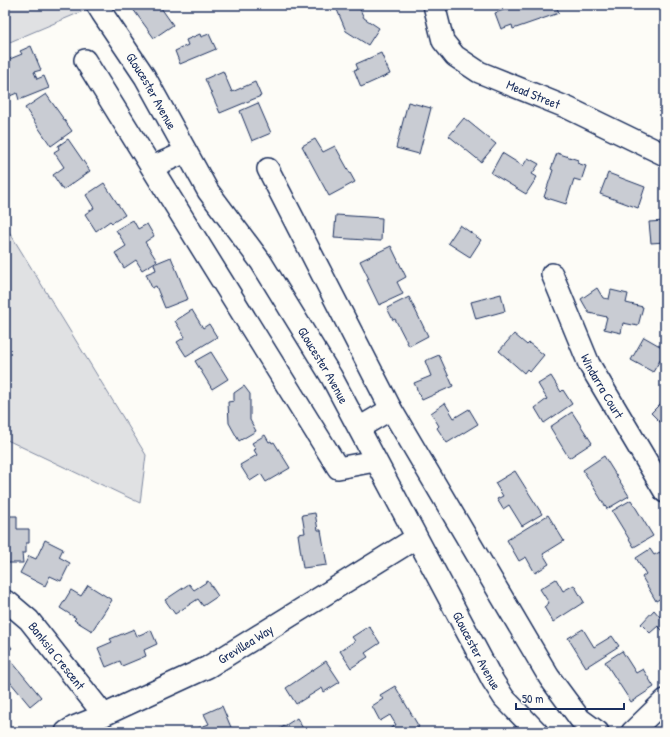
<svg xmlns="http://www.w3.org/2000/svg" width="670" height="737" font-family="'Patrick Hand',sans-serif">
	<rect width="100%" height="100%" fill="#fdfcf7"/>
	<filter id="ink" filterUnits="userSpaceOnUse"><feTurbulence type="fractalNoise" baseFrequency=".025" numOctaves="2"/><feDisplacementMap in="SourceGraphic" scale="8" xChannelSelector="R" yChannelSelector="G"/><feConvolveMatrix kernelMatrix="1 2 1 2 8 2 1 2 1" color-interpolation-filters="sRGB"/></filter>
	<g filter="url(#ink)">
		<g fill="#e0e1e3" stroke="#7e88a0">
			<polygon points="5,5 86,5 88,9 5,44"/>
			<polygon points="5,225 146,455 140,503 5,439"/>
		</g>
		<g fill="#c9ccd3" stroke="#1b2f5e">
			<polygon points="130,5 159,5 173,25 154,38"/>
			<polygon points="335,5 358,5 364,18 379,28 368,45 346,31"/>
			<polygon points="518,5 556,5 559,13 513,29 512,25 501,29 495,13"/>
			<polygon points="200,34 201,37 209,34 216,49 180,64 175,51 188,45 186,40"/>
			<polygon points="31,46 41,70 34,72 37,79 44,76 49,88 19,100 17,93 5,98 5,83 10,81 5,70 5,61 22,54 20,51"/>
			<polygon points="381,53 390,74 361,87 354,70 358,69 356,64"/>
			<polygon points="223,71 232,92 255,82 261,96 220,113 205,79"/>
			<polygon points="46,94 72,131 51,146 25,108"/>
			<polygon points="408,102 431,108 419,154 396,148"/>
			<polygon points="258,103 271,133 252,141 240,111"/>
			<polygon points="464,118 496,144 481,162 449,136"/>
			<polygon points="68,139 90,171 63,190 53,175 64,167 54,152 59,149 58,146"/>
			<polygon points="315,139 323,152 335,146 355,182 329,196 302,146"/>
			<polygon points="502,153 523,166 528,158 539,164 532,174 537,177 526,194 491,173"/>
			<polygon points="557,153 578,160 577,163 586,166 581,181 574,179 566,204 544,197 553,170 551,169"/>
			<polygon points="608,173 645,187 638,208 600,194"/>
			<polygon points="104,183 125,215 112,223 110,221 96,231 85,214 94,208 86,195"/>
			<polygon points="336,215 382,218 381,241 334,238"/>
			<polygon points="133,220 138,229 147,224 154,236 145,242 157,261 142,270 136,260 124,268 115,253 126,246 116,230"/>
			<polygon points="665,221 665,242 651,243 649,222"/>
			<polygon points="460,225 481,240 470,257 448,243"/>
			<polygon points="391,246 406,277 397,282 403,294 379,305 367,280 369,279 360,261"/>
			<polygon points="171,257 188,299 165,308 156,286 152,288 146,274 156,270 154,264"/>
			<polygon points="597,288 603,298 609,299 611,290 628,294 626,303 643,307 638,326 623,323 621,333 604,329 607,317 589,313 581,299"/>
			<polygon points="501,294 505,311 476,319 471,302"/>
			<polygon points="409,297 428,336 409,346 395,319 393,320 387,308"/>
			<polygon points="192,310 203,328 209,324 217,337 186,356 177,342 185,337 175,321"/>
			<polygon points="514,334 527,345 529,343 544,355 530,372 527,369 524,373 499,351"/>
			<polygon points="644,337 665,349 665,352 653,372 631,360"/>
			<polygon points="211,352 228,379 212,389 195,361"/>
			<polygon points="439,355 453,386 422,400 414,383 431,376 425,361"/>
			<polygon points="551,376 561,392 563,390 572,404 544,423 535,408 547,399 538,384"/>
			<polygon points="244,386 250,394 250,420 256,431 239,441 229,423 228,402 234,401 234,393"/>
			<polygon points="665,399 665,427 651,413"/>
			<polygon points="445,403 454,418 469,409 478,424 447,443 437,428 439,426 431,413"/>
			<polygon points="572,412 592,443 569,458 550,427"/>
			<polygon points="265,435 269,442 271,441 272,443 274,442 290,468 266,482 261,474 250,481 240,465 257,455 254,450 256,449 252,443"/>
			<polygon points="604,456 629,496 607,509 583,470"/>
			<polygon points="515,471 542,514 522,526 509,505 503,509 497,499 503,496 495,483"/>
			<polygon points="631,500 653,536 634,547 612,511"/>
			<polygon points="315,513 318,530 321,530 327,565 303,568 298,534 305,533 302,515"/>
			<polygon points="548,515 564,541 543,554 549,564 535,573 526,557 519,561 507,540"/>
			<polygon points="5,516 17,516 17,529 29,529 29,543 26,543 26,553 22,553 23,563 7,563 7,551 5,551"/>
			<polygon points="45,540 63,549 59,557 70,563 61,581 50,576 45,586 20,573 29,556 36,559"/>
			<polygon points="650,549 654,555 660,552 665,560 665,596 656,601 642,577 646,574 636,558"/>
			<polygon points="556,579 563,591 574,585 584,602 553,622 544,607 549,603 540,589"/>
			<polygon points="208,581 218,596 203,606 198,599 175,614 165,600 189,584 194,590"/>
			<polygon points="88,585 112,600 92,631 74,620 76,618 60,608 71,590 81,596"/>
			<polygon points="654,610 660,617 665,612 665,633 658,626 650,633 641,624"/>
			<polygon points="369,626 380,643 365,653 368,657 351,668 340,651 355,641 352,637"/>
			<polygon points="134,629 137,636 151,630 157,644 144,650 146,656 122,666 120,661 106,667 98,648 112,642 110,639"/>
			<polygon points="583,629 594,647 612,636 619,646 586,667 568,638"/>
			<polygon points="5,639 12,648 5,654"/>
			<polygon points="622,651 636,673 643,669 654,687 631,702 605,662"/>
			<polygon points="8,657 41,697 30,706 6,677 5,678 5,660"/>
			<polygon points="326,661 340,682 324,692 322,688 296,704 286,688"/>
			<polygon points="395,686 419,727 411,732 384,732 396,725 390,715 380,721 372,706 383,699 380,695"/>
			<polygon points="222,706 233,732 199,732 200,732 198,728 209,724 204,714"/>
			<polygon points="297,718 305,732 275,732"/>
		</g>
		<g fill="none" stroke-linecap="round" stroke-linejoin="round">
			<defs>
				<g id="minor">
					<path id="s1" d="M97,5L102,13L145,77L208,191L261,262L331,376L493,681L504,698L537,732"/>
					<path id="s2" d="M434,5L443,41L455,56L479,72L568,108L665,155"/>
					<polyline points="85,60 338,468 375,461"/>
					<polyline points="152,167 186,152"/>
					<polyline points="268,169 391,409 549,677 580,719 598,732"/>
					<path id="s3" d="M552,274L589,364L665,492"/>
					<polyline points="359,428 391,409"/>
					<path id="s4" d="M5,601L9,603L29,620L104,715"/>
					<path id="s5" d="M66,732L74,727L104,715L208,667L416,538"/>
					<polyline points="632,732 665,700"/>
				</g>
			</defs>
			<use href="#minor" stroke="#1b2f5e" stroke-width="24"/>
			<use href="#minor" stroke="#fdfcf7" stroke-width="21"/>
		</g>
	</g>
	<g text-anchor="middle" stroke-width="3.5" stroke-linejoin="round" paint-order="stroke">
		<g font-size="13" fill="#1b2f5e" stroke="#fdfcf7">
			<text dy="5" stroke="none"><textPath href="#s1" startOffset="102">Gloucester Avenue</textPath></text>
			<text dy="5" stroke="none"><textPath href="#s2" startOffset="144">Mead Street</textPath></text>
			<text dy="5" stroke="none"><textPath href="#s1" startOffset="426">Gloucester Avenue</textPath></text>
			<text dy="5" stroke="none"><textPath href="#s3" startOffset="123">Windarra Court</textPath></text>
			<text dy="5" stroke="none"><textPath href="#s5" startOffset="200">Grevillea Way</textPath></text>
			<text dy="5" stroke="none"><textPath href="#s1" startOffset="750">Gloucester Avenue</textPath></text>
			<text dy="5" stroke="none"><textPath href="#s4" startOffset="76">Banksia Crescent</textPath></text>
		</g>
	</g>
	<rect width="670" height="737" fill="none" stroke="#fdfcf7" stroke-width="20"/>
	<rect x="10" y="10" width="650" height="717" fill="none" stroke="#1b2f5e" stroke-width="1.5" filter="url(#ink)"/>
	<path d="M516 703v6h108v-6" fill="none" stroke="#1b2f5e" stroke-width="2"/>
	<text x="522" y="703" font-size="12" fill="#1b2f5e" stroke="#fdfcf7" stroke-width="3" paint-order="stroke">50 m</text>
</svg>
